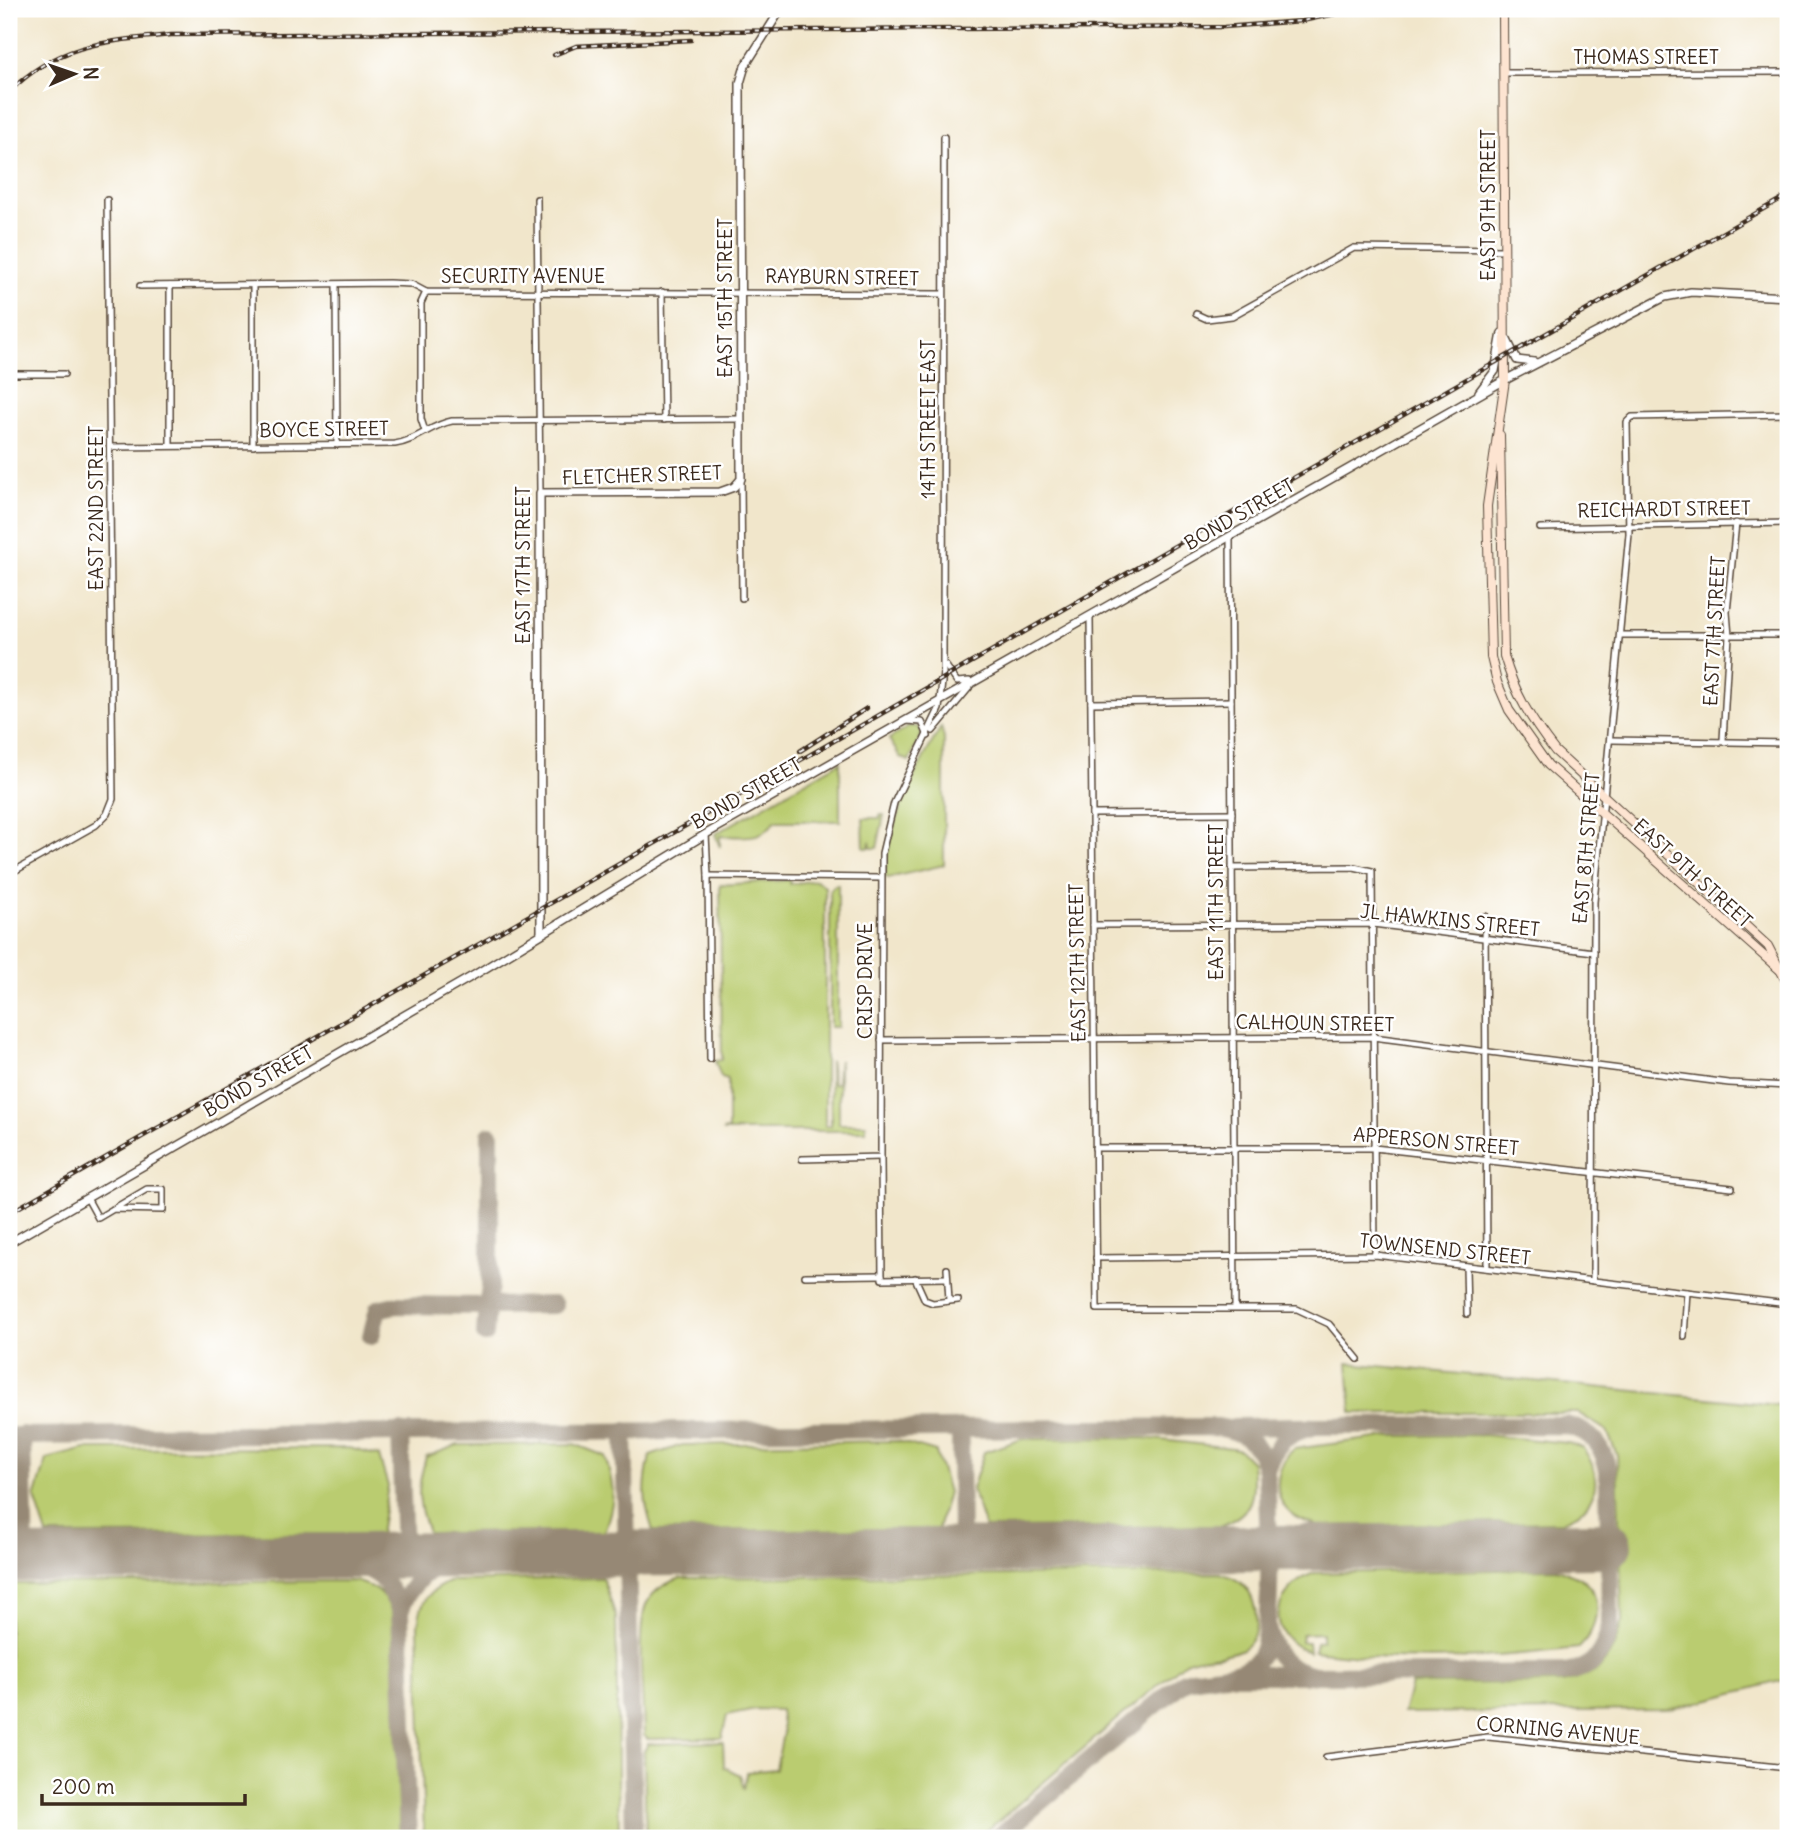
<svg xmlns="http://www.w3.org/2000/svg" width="1797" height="1847" font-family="Delius,sans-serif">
	<rect width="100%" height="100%" fill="#fff"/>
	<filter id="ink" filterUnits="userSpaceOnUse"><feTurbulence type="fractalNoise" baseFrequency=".0143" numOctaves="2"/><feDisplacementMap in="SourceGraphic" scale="14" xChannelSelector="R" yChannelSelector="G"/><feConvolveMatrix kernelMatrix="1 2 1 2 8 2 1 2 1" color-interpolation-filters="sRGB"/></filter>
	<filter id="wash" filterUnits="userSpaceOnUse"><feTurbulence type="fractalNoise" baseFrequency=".00686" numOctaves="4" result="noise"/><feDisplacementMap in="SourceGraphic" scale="28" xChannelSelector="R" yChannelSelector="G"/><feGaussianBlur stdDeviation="1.57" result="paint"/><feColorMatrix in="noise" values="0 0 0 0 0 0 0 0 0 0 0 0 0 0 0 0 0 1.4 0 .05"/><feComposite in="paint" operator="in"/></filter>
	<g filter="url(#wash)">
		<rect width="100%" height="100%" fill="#f1e6cb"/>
		<g fill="#bacc6f" stroke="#7a7b46" stroke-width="2">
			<polygon points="910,726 919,727 922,734 909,761 900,757 889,739"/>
			<path d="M941,727L944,738V865L888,878L885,876C889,819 913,775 941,727Z"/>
			<path d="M840,762V821H774C764,841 741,836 720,836V847L715,834Z"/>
			<polygon points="880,815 884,815 877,848 871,848 870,841 869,848 864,848 863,818 880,818"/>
			<polygon points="790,880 790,884 816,880 825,887 825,1126 831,1126 830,1060 833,1084 837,1083 839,1060 839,1124 866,1124 866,1131 722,1131 728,1130 728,1079 721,1077 715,1061 722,1060 720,885"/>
			<polygon points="835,885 838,885 838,1027 830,1027 830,890"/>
			<path d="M1348,1363L1788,1406V1679L1668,1710L1403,1713L1411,1684L1562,1683C1602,1674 1612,1660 1622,1621L1617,1455L1607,1431L1578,1413H1352Z"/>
			<path d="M1483,1435L1568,1443L1583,1448C1605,1479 1597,1508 1562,1522L1318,1526C1306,1522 1292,1518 1284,1506C1272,1488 1279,1461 1294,1449L1391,1436Z"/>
			<path d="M1144,1438L1232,1448L1240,1450L1252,1462C1255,1497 1254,1513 1220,1526L985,1528L972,1489L984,1452L1022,1439Z"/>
			<path d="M898,1441L936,1452L948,1492L938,1529L653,1531C643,1500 643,1488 650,1456L682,1445Z"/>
			<path d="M574,1444L605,1456C615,1489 616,1499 604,1532L428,1533C417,1500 416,1491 426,1457L458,1445Z"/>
			<polygon points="349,1448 379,1456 388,1486 380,1534 47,1535 35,1498 47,1459 85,1449"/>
			<path d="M1556,1569C1566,1572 1579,1575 1586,1583C1605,1601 1595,1633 1579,1648C1484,1659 1410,1664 1314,1651L1316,1642L1322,1640V1633L1302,1634L1301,1642H1308L1309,1652C1262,1636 1274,1588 1314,1573Z"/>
			<path d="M1220,1573C1229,1576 1238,1579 1244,1586C1259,1601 1263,1640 1240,1650C1223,1658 1203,1654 1185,1662L978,1838H646L644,1751L648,1744L723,1742L724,1767L740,1775L744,1790L747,1772L776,1769L783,1733L780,1710L755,1709L727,1715L722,1738L647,1739L644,1735C644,1705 635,1627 647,1603C654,1589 667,1583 681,1578Z"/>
			<path d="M603,1578L616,1617L619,1838H424L418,1626C420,1601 429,1590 451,1581Z"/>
			<path d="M355,1581C378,1588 386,1594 394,1617L400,1838H9V1584Z"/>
		</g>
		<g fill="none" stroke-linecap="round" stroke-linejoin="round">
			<g stroke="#968874" stroke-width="18">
				<polyline points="485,1334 487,1306 554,1305"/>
				<polyline points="371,1336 378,1309 395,1305 487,1306 490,1288 490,1135"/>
				<polyline points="1234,1427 1301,1426"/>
				<polyline points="960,1428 961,1552"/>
				<polyline points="624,1431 634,1838"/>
				<polyline points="400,1432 404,1556"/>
				<polyline points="22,1435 25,1559"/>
				<path d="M9,1436L1217,1427C1245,1431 1259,1442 1266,1470C1267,1504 1277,1641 1256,1661C1236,1679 1208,1673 1184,1681L997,1838"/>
				<path d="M1266,1470C1276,1442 1287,1433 1315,1426L1565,1425C1592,1432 1603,1445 1608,1471L1610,1626C1604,1653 1594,1668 1566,1673L1314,1675C1287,1669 1274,1657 1268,1631"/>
				<path d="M345,1557C378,1572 386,1577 400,1611L408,1838"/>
				<path d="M400,1611C410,1581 428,1570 455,1555"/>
				<polyline points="1234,1675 1304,1675"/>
			</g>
			<polyline stroke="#968874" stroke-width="46" points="9,1559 1609,1545"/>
		</g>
	</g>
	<g filter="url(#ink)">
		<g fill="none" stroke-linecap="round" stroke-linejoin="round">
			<defs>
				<g id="minor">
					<polyline points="1503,73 1788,72"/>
					<polyline points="537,199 540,493"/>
					<polyline points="336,285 337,445"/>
					<polyline points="140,286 389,283 411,284 426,292 943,294"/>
					<polyline points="170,286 170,445"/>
					<polyline points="662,292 664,420"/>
					<polyline points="1196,314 1207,319 1232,316 1354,248 1504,250"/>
					<polyline points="9,374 64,374"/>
					<polyline points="425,431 421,419 421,303 426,292"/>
					<polyline points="253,446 253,285"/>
					<path d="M111,447L395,444C417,441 430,425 452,421L741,419"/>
					<polyline points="741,479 742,598"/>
					<polyline points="1540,528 1788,523"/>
					<polyline points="1230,538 1235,1308"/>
					<polyline points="1090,617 1097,1309 1297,1309 1329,1324 1358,1359"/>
					<polyline points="1620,635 1788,635"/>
					<polyline points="946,666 957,682 969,681"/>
					<polyline points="1091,703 1231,701"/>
					<polyline points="906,721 922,722 928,736"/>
					<polyline points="933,731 969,688"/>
					<polyline points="1611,740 1788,743"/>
					<polyline points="1723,740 1729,636 1727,612 1736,523"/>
					<polyline points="1092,814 1232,813"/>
					<polyline points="706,834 708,876"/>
					<polyline points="1232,868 1354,867 1372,871 1375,1255"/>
					<polyline points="9,874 96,825 107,814 113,799 107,200"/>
					<polyline points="1485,916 1487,1268"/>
					<polyline points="1093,925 1373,924 1594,952"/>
					<polyline points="881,1040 1373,1037 1729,1083 1788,1086"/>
					<polyline points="710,1059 708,876 880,878"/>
					<polyline points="1095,1148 1374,1148 1732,1188"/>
					<polyline points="881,1157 882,1279 946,1278"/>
					<polyline points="802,1159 881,1157 882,853 894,803 939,709 943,673 944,137"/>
					<polyline points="87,1198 98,1218 147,1189 163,1189 163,1210 113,1209"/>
					<polyline points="1096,1258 1375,1255 1788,1304"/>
					<polyline points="1466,1266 1467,1314"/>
					<polyline points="947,1269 949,1300"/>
					<polyline points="805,1276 882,1275"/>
					<polyline points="915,1278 925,1300 933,1303 958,1300"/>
					<polyline points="1593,1281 1594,902 1629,534 1627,422 1632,417 1788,414"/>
					<polyline points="1684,1336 1687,1292"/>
					<polyline points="1326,1757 1488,1737 1788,1768"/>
					<polyline points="1729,1838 1746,1835 1785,1838"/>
				</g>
				<g id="tertiary">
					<polyline points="1507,340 1517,360 1534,362"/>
					<polyline points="1479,392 1495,371 1502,333"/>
					<polyline points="541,932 540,493 720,492 734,487 741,479 740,83 745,66 781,9"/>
					<polyline points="9,1243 476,974 706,834 1505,380 1665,297 1691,292 1788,297"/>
				</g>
				<g id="secondary">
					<polyline points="1503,9 1505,380 1487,506 1491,657 1497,682 1509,710 1548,765 1781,971"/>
					<path d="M1500,435L1504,656C1515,694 1531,720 1555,751L1768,946L1788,985"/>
				</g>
			</defs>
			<use href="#minor" stroke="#564638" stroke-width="8"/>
			<use href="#tertiary" stroke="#564638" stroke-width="10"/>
			<use href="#secondary" stroke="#564638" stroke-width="10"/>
			<use href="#minor" stroke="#fff" stroke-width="5"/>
			<use href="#tertiary" stroke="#fff" stroke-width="7"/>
			<use href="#secondary" stroke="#fde4d1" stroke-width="8"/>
			<defs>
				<g id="rail">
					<polyline points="554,55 576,46 691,40"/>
					<path d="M9,92C58,43 107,41 171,35L1224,27L1302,21L1359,9"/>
					<polyline points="800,751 867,708"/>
					<polyline points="9,1213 1788,195"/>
				</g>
			</defs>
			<use href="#rail" stroke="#3b2a1e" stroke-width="4.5"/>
			<use href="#rail" stroke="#fff" stroke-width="2" stroke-dasharray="5" stroke-linecap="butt"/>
		</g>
	</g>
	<g text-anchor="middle" stroke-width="5" stroke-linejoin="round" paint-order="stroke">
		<g font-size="19" fill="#3b2a1e" stroke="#fff">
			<text x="1646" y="64">THOMAS STREET</text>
			<text transform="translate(1488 205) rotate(-90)" y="7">EAST 9TH STREET</text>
			<text x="523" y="283">SECURITY AVENUE</text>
			<text transform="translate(842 277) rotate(1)" y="7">RAYBURN STREET</text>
			<text transform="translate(725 298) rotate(-90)" y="7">EAST 15TH STREET</text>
			<text transform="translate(928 419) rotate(-90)" y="7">14TH STREET EAST</text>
			<text transform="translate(324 429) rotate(-1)" y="7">BOYCE STREET</text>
			<text transform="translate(642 475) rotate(-2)" y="7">FLETCHER STREET</text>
			<text transform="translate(96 508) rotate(-90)" y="7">EAST 22ND STREET</text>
			<text transform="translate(1664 509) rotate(-1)" y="7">REICHARDT STREET</text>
			<text transform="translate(1239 514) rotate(-30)" y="7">BOND STREET</text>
			<text transform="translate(523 565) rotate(-90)" y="7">EAST 17TH STREET</text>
			<text transform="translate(1714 631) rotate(-87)" y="7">EAST 7TH STREET</text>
			<text transform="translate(746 793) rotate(-30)" y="7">BOND STREET</text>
			<text transform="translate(1586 848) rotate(-85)" y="7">EAST 8TH STREET</text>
			<text transform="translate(1693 873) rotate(42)" y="7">EAST 9TH STREET</text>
			<text transform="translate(1216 902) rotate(-90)" y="7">EAST 11TH STREET</text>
			<text transform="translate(1450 920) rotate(6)" y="7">JL HAWKINS STREET</text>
			<text transform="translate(1077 963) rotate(-91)" y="7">EAST 12TH STREET</text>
			<text transform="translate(865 981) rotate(-90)" y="7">CRISP DRIVE</text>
			<text transform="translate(1315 1023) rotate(1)" y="7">CALHOUN STREET</text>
			<text transform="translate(258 1081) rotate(-30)" y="7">BOND STREET</text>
			<text transform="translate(1436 1141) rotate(5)" y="7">APPERSON STREET</text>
			<text transform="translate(1445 1249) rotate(6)" y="7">TOWNSEND STREET</text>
			<text transform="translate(1558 1730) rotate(5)" y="7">CORNING AVENUE</text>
		</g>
	</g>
	<rect width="1797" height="1847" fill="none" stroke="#fff" stroke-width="35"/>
	<g transform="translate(74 74) rotate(88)" stroke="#ffffff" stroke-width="5" paint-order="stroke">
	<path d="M0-5L12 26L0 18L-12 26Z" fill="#3b2a1e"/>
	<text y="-10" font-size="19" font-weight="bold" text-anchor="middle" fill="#3b2a1e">N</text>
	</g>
	<path d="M42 1794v10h203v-10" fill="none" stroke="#3b2a1e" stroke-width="3.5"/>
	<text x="52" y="1794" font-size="21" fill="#3b2a1e" stroke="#ffffff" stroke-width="5" paint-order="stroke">200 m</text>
</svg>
